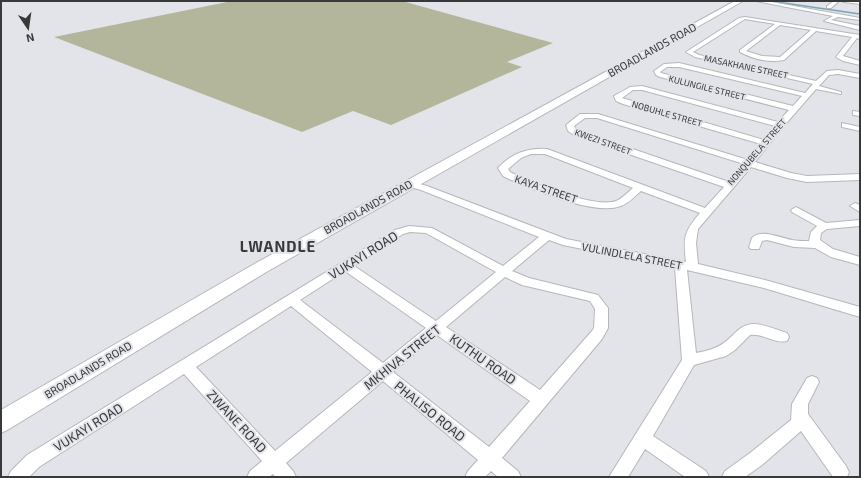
<svg xmlns="http://www.w3.org/2000/svg" width="861" height="478" font-family="'Exo 2',sans-serif">
	<rect width="100%" height="100%" fill="#e2e4e9"/>
	<polygon fill="#b4b69c" points="232,1 402,1 553,43 507,62 522,67 391,125 353,111 302,132 54,37"/>
	<g fill="none" stroke-linecap="round" stroke-linejoin="round">
		<polyline stroke="#7ba4b9" stroke-width="1.5" points="777,2 860,14"/>
		<defs>
			<g id="minor">
				<polygon points="756,1 766,1 860,18 860,20 838,17 831,20 860,26 860,30 824,21 833,16"/>
				<polygon points="834,1 839,1 831,8 827,8 827,6"/>
				<polygon points="842,1 860,2 860,4 844,2"/>
				<path d="M745,17L860,35V39L857,38L843,56L860,61V65L843,61L836,57L852,37L816,31L784,60C769,63 753,59 740,52V50L775,24L745,19L693,52L699,55L816,81L827,71L838,70L860,74V78L838,74L829,75L819,86L841,92V94L816,89L783,127L755,162L791,173L807,176L860,174V180L807,182L787,178L751,167L698,229L696,243L698,264L765,280L860,307V317L764,288L687,270L696,353C706,351 716,349 725,342C735,335 739,325 753,324C765,324 776,330 787,333L789,337L787,341C775,344 763,333 750,335L735,350L726,356L694,365L653,436L706,471L709,477H685L645,449L628,477H609L682,360L675,268L563,245L549,240L512,271L529,278L598,295L608,308V328L602,339L502,458L518,471L521,477H498L491,471L485,477H465L468,471L478,460L383,381L286,463L293,471L296,477H275L273,474L269,477H247L250,471L262,461L184,374L39,467L29,477H8L11,471L27,455L395,230L409,226L432,228L503,266L539,237L421,190L407,186L405,184L407,182L410,181L427,186L566,239L686,262C683,237 684,232 700,213L641,191C635,196 629,203 621,206C593,216 536,190 509,179L503,176L498,168C510,154 529,147 547,149L705,208L724,187L574,135L568,131L566,125L580,114H598L748,160L761,144L623,104L616,101L614,96L630,87L642,86L778,122L789,110L660,77L656,75L654,71L664,64L679,63L805,93L813,84L695,57L686,52L739,18ZM780,25L811,30L780,57L762,56L746,51ZM667,67H679L802,96L793,106L661,73L660,72ZM633,90H642L775,126L764,140L622,98ZM585,118H597L744,164L729,182L580,131L575,128L574,126ZM531,154H545L633,188C628,192 622,199 616,201C596,209 529,182 510,172L508,169L521,158ZM410,232L426,233L496,272L436,321L354,266L403,234ZM345,271L426,328L383,363L300,300ZM505,277L522,285L590,301L595,309L594,328L592,331L540,390L446,327ZM291,306L372,372L275,451L196,367ZM437,335L530,401L489,447L393,372Z"/>
				<polygon points="853,111 860,112 860,116 853,115"/>
				<polygon points="842,123 860,127 860,131 842,127"/>
				<polygon points="855,203 860,205 860,212 850,206"/>
				<path d="M796,207L826,223L860,220V226L827,229L821,233L820,240L833,249L860,257V265L831,257L815,248L794,247L767,240L762,241L759,249H751L749,247L752,238C760,228 781,238 792,240C797,241 803,241 809,241L811,232L817,226L792,212L791,210Z"/>
				<polygon points="812,376 817,378 819,382 808,404 808,414 846,466 849,472 847,477 833,477 801,431 762,465 745,477 722,477 725,471 750,453 791,420 792,404 807,378"/>
			</g>
			<polygon id="secondary" points="735,1 743,1 268,271 9,429 1,433 1,410 256,263"/>
		</defs>
		<use href="#minor" stroke="#b5b7bc" stroke-width="2"/>
		<use href="#secondary" stroke="#b5b7bc" stroke-width="2"/>
		<use href="#minor" fill="#fff" fill-rule="evenodd"/>
		<use href="#secondary" fill="#fff" fill-rule="evenodd"/>
	</g>
	<g text-anchor="middle" stroke-width="4" stroke-linejoin="round" paint-order="stroke">
		<g font-size="9" fill="#38393b" stroke="#e2e4e9">
			<text transform="translate(746 67) rotate(12)" y="3">MASAKHANE STREET</text>
			<text transform="translate(707 88) rotate(14)" y="3">KULUNGILE STREET</text>
			<text transform="translate(667 114) rotate(16)" y="3">NOBUHLE STREET</text>
			<text transform="translate(603 142) rotate(20)" y="3">KWEZI STREET</text>
			<text transform="translate(757 152) rotate(-49)" y="3">NONQUBELA STREET</text>
		</g>
		<g font-size="11" fill="#38393b" stroke="#e2e4e9">
			<text transform="translate(652 50) rotate(-29)" y="4">BROADLANDS ROAD</text>
			<text transform="translate(546 189) rotate(19)" y="4">KAYA STREET</text>
			<text transform="translate(368 207) rotate(-29)" y="4">BROADLANDS ROAD</text>
			<text transform="translate(632 256) rotate(11)" y="4">VULINDLELA STREET</text>
			<text transform="translate(88 370) rotate(-31)" y="4">BROADLANDS ROAD</text>
		</g>
		<g font-size="13" fill="#38393b" stroke="#e2e4e9">
			<text transform="translate(363 255) rotate(-32)" y="5">VUKAYI ROAD</text>
			<text transform="translate(402 357) rotate(-39)" y="5">MKHIVA STREET</text>
			<text transform="translate(483 359) rotate(35)" y="5">KUTHU ROAD</text>
			<text transform="translate(430 411) rotate(39)" y="5">PHALISO ROAD</text>
			<text transform="translate(237 421) rotate(47)" y="5">ZWANE ROAD</text>
			<text transform="translate(88 427) rotate(-32)" y="5">VUKAYI ROAD</text>
		</g>
		<g font-size="15" font-weight="bold" letter-spacing="1" fill="#38393b" stroke="#e2e4e9">
			<text x="278" y="252">LWANDLE</text>
		</g>
	</g>
	<rect width="861" height="478" fill="none" stroke="#38393b" stroke-width="4"/>
	<g transform="translate(28 28) rotate(167)" stroke="#e2e4e9" stroke-width="3" paint-order="stroke">
	<path d="M0-3L7 15L0 10L-7 15Z" fill="#38393b"/>
	<text y="-6" font-size="11" font-weight="bold" text-anchor="middle" fill="#38393b">N</text>
	</g>
</svg>
